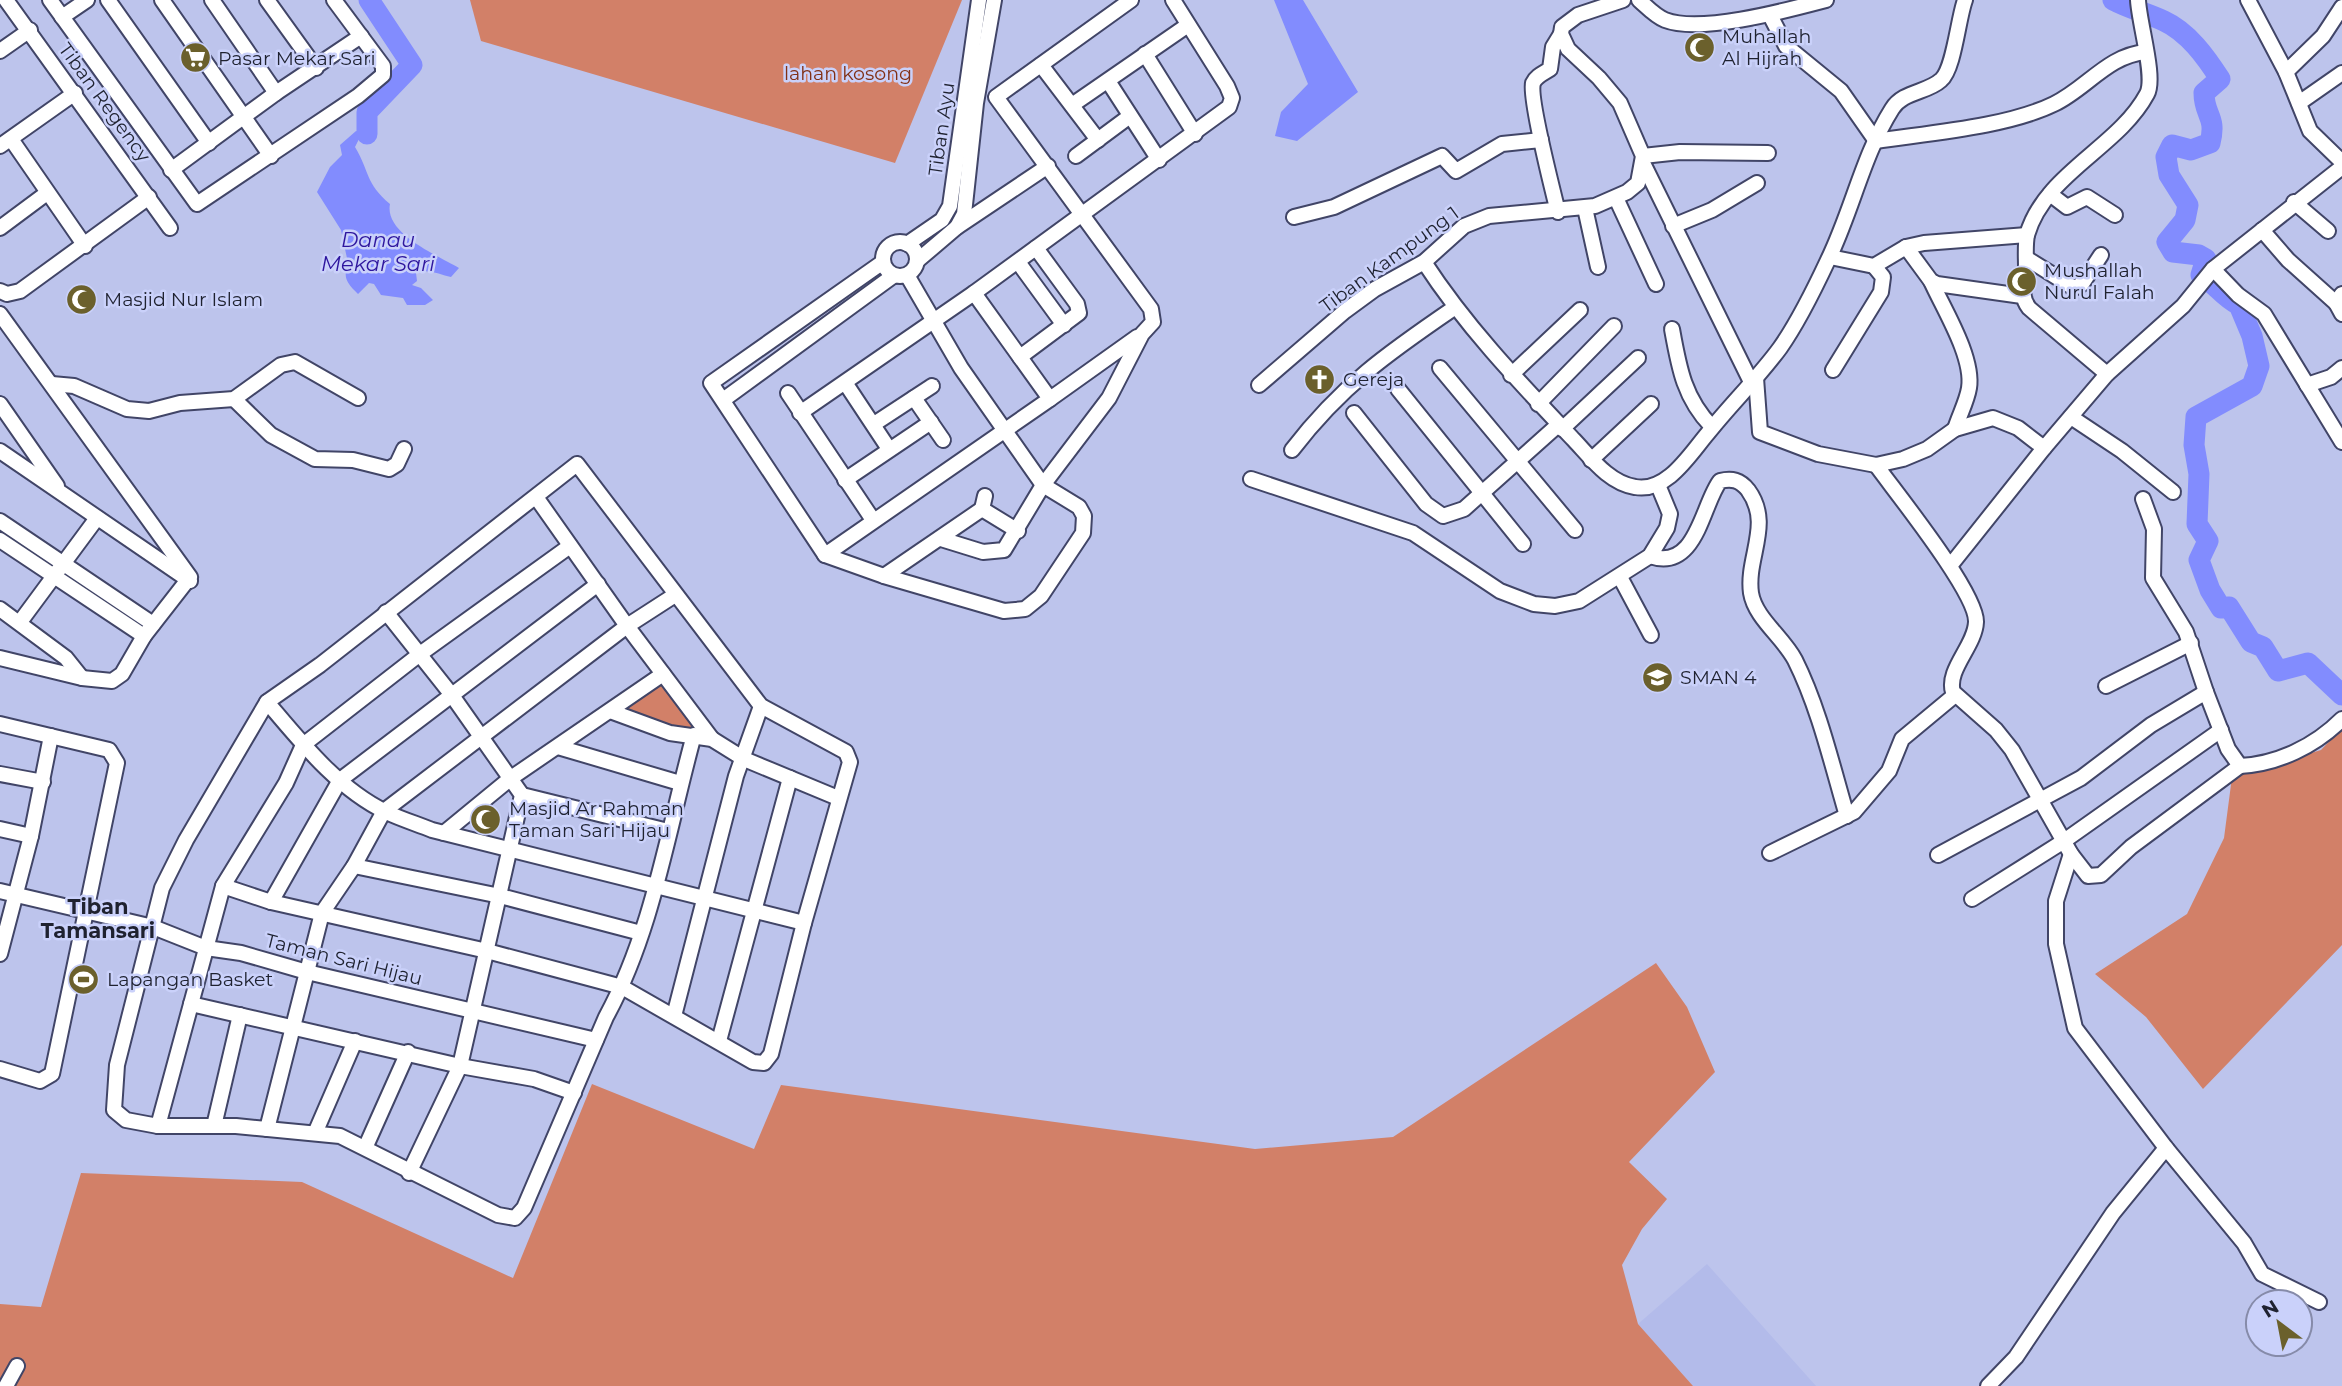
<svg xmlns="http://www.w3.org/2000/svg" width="2342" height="1386" font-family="Montserrat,sans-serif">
	<rect width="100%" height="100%" fill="#bdc4ec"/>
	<polygon fill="#b3bbea" points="1707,1264 1816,1386 1693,1386 1638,1324"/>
	<g fill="#d28068">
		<polygon points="470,0 962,0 895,163 481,41"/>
		<polygon points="663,674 708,739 610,711"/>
		<polygon points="2342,728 2342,945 2203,1089 2146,1017 2095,974 2187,914 2224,838 2232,777 2321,750"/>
		<polygon points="1656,963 1687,1007 1715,1072 1629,1162 1667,1199 1642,1229 1622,1265 1638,1324 1693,1386 5,1386 0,1383 0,1304 41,1307 81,1173 302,1182 513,1278 592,1084 754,1149 781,1085 1255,1149 1393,1137"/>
		<polygon points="82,965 93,968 85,993 75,990"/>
	</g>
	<g fill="#828cfe">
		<polygon points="1274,0 1303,0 1358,92 1297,141 1275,136 1281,112 1308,84"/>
		<path d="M356,131L367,134L360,137L355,147C370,172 365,183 390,204C384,234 439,256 459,268L451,277C440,275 429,268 416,273L417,281L412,285L421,288L433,300L425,305H407L403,298L381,295L374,284L369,283L358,294C346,282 343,278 348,263L341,230L317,192L330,167L342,155L340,145Z"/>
	</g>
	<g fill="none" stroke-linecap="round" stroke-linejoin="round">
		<g stroke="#828cfe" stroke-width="21">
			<path d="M2113,0C2130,9 2147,13 2164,21C2188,32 2206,57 2220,79L2204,93C2204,116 2217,116 2210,143L2191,150L2172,145L2166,157L2169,175L2188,205L2185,220L2167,242L2173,252L2199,255L2206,259L2201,275C2217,285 2222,296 2239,305L2252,336L2259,366L2252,386L2196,417L2194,445L2199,474L2197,524L2208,541L2199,560L2210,590L2221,608L2229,607L2251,642L2263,647L2278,671L2308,663L2342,695"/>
			<polyline points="367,134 367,112 412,65 369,0"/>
		</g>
		<defs>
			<g id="minor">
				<polyline points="6,0 170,228"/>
				<polyline points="50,0 197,204 358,96 383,75 383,66 334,0"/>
				<polyline points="108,0 209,143"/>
				<polyline points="162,0 271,156"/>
				<polyline points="212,0 276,93"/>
				<polyline points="267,0 316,68"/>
				<path d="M1639,0C1647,7 1655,16 1665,20C1701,34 1788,10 1826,0"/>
				<polyline points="2248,0 2286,72 2310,131 2342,162"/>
				<path d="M1770,15L1786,46L1841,91L1876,141C1929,133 2007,127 2054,104C2086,89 2108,55 2146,52"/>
				<polyline points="62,17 87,0"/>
				<polyline points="0,51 30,30"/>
				<polyline points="1145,54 1195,134"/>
				<polyline points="1041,65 1098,140"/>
				<polyline points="2286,72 2323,36 2342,7"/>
				<polyline points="1108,81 1159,160"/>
				<polyline points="2299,103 2342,73"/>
				<polyline points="1072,105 1188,25"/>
				<polyline points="11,139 85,246"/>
				<polyline points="0,146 75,93"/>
				<polyline points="1076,156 1130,116"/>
				<polyline points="1643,156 1680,152 1768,153"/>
				<polyline points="1644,165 1751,382"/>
				<polyline points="171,170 276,93 361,36"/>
				<polyline points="2050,194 2067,207 2087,197 2115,215"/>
				<polyline points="1616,198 1656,284"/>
				<polyline points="2294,202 2328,231"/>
				<polyline points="1585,208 1598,267"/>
				<path d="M1558,212C1553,192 1529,97 1533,83C1536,76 1544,73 1550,69L1553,47L1561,34"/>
				<polyline points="1294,217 1334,207 1442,156 1456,171 1502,144 1541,140"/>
				<polyline points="1673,226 1712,210 1757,183"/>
				<polyline points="957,227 964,214 976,103 994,0"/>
				<polyline points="0,228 47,193"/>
				<polyline points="2262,230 2288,260 2336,303"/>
				<circle cx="900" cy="259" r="17"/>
				<polyline points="907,244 942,220 950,206 979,0"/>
				<polyline points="1906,247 1931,281 1937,284 2022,296"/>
				<polyline points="1830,257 1874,266 1906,247 1924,243 2027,235"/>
				<polyline points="2026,258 2074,288 2082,284 2101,255"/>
				<polyline points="917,261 957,227 1048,166"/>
				<polyline points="883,262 711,383 825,555 884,576 1004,611 1025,609 1041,596 1083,533 1084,516 1079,507 1043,485 961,368 907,275"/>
				<polyline points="1018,262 1064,325"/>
				<path d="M1424,262C1467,328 1520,383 1574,440C1591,458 1609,483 1635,487C1667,493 1690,454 1708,433C1731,404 1758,378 1780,348C1799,321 1814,290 1828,260C1852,211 1863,155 1892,109C1903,91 1927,93 1941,80C1954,69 1958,19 1965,0"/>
				<polyline points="2213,269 2238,295 2264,314 2342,442"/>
				<path d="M1931,281C1943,308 1974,357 1969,388C1967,401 1959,416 1955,429"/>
				<polyline points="0,291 7,294 20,291 149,197"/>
				<polyline points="2342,294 2336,303 2342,314"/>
				<polyline points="0,314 190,577 144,636 122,674 112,681 82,678 0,658"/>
				<path d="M1672,329C1679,368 1684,398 1712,427"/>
				<polyline points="1020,357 1079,313 1077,304 1036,248"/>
				<polyline points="1440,368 1575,530"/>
				<polyline points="1833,370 1881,292 1883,277 1874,266"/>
				<path d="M2107,374L2029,308C2019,295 2025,283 2026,267C2026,257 2025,245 2027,235C2045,173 2118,148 2147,94C2156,78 2139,23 2138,0"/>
				<polyline points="1511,375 1580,310"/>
				<polyline points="1756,378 1760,432 1818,454 1876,465"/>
				<polyline points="52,384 74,386 127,409 149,411 180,403 234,399 281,365 295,362 358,398"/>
				<polyline points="846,384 889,449"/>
				<polyline points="1259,385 1345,311 1375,289 1424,262 1464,226 1489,216 1595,206 1627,192 1638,183 1643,156 1620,103 1599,78 1568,49 1561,34 1562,27 1578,15 1623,0"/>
				<polyline points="2307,385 2331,377 2342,368"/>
				<polyline points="1398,389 1523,544"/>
				<polyline points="788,393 873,520"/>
				<polyline points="914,398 943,440"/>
				<polyline points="234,399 271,435 315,459 353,460 389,469 397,464 404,449"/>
				<polyline points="1050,399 1137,337"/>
				<polyline points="723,400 893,276"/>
				<polyline points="0,404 57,486"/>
				<polyline points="1538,404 1614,326"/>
				<polyline points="800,413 974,293 1229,107 1232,98 1227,86 1173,0"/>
				<polyline points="1354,413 1426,504 1443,516 1464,509 1558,425"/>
				<polyline points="2071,417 2122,451 2173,492"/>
				<polyline points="874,424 932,386"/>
				<polyline points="1562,429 1638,358"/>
				<polyline points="2044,448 2107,374 2183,306 2213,269 2342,167"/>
				<path d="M1292,450C1341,386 1388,353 1454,308"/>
				<polyline points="0,451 190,581"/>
				<polyline points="1591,460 1651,404"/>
				<polyline points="1251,479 1413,533 1500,591 1534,604 1555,606 1579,601 1650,556 1667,528 1670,514 1658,485"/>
				<polyline points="845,480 931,422"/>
				<polyline points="985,496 982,509 1018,531"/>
				<polyline points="536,497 627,626 712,739"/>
				<polyline points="2143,499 2154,529 2153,578 2186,632 2206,692"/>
				<polyline points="0,521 153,624"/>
				<polyline points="941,539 983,552 1004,550 1043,485 1109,398 1142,334 1153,322 1151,309 996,97 1131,0"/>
				<polyline points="0,540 144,636"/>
				<polyline points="825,555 1050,399 974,293"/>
				<path d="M1650,556C1697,572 1702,504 1720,481C1732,478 1740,480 1748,490C1773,524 1746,557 1751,593C1755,618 1783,637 1795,660C1819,708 1832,765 1847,816"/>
				<path d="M1950,566L2044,448L2018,428L1993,418L1955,429L1927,449L1903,459L1876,465C1897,494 1977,593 1976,622C1975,646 1946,670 1953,692L1996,730L2012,750L2071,854L2088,876L2101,875L2131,847L2240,766"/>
				<polyline points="884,576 982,509"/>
				<polyline points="1620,577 1651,635"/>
				<polyline points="0,609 66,658 82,678"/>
				<polyline points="386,612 451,694 522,795 460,1066 409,1173"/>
				<polyline points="20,622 97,518"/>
				<polyline points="2106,686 2191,643"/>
				<path d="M267,702C301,742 338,789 386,812C401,819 417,824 432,830L804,923"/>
				<polyline points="610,711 670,733 712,739 744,759 838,798"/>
				<polyline points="0,724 109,750 117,763 52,1074 40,1081 0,1069"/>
				<polyline points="558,747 680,783"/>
				<polyline points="0,774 43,782"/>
				<polyline points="522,795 668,831"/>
				<polyline points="0,829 31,836"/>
				<polyline points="444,833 511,778 663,674"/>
				<polyline points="1770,853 1854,812 1889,771 1902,739 1955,695"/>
				<polyline points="2071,854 2056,901 2056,944 2075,1028 2166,1148 2244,1243 2262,1274 2319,1302"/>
				<path d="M1938,855L2081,778L2151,725L2206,692L2228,749L2240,766C2278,764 2315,746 2342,719"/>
				<polyline points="354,866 500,896 641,933"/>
				<path d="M223,886L271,902L487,951L622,987L753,1062L764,1063L771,1054L804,923L850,762L846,752L761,706L577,464L320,665L267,702L186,840L162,888L117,1065L114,1110L126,1120L158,1126H236L340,1136L498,1215L515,1218L524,1208L606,1017C653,931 668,829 694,735"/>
				<polyline points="0,891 153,927 206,948 241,953 307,972 596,1040"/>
				<polyline points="1972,899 2064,841 2221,730"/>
				<polyline points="271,902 340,780 598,584"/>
				<polyline points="0,954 31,836 51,736"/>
				<polyline points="191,1004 460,1066 534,1079 574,1093"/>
				<polyline points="674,1016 736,776 761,706"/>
				<polyline points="719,1041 790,778"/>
				<polyline points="158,1126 223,886 286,783 303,745 420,654 570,546"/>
				<polyline points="214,1126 240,1015"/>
				<polyline points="267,1129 322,913 354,866 384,811 627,626 675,595"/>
				<polyline points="316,1131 355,1041"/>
				<polyline points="366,1146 408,1052"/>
				<polyline points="6,1386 17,1366"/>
				<polyline points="1988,1386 2016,1357 2113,1213 2166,1148"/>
			</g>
		</defs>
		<use href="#minor" stroke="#414567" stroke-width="18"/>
		<use href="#minor" stroke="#fff" stroke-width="14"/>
	</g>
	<defs>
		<symbol id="mosque-disc" viewBox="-11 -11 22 22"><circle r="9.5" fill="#6b602c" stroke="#cad1fa"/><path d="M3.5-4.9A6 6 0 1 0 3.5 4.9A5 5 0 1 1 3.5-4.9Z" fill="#fff"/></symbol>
		<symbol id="supermarket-disc" viewBox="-11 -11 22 22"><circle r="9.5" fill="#6b602c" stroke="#cad1fa"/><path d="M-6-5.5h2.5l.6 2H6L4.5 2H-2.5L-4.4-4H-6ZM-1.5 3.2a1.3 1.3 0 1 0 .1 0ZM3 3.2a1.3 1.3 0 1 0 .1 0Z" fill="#fff"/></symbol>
		<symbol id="church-disc" viewBox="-11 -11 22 22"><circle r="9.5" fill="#6b602c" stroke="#cad1fa"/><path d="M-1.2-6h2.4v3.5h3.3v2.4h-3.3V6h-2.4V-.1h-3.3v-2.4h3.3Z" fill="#fff"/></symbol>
		<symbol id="school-disc" viewBox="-11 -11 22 22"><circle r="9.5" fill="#6b602c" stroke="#cad1fa"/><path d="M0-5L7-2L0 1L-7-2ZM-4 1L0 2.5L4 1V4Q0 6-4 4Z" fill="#fff"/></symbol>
		<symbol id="stadium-disc" viewBox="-11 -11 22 22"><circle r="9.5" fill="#6b602c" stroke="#cad1fa"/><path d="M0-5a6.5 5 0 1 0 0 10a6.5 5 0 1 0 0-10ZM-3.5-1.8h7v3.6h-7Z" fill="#fff"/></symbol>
	</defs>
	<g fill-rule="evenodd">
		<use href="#mosque-disc" x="1682" y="30" width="35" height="35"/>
		<use href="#supermarket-disc" x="178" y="40" width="35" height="35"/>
		<use href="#mosque-disc" x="2004" y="264" width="35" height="35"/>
		<use href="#mosque-disc" x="64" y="282" width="35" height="35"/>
		<use href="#church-disc" x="1302" y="362" width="35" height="35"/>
		<use href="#school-disc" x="1640" y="660" width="35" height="35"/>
		<use href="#mosque-disc" x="468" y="802" width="35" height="35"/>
		<use href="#stadium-disc" x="66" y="962" width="35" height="35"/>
	</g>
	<g text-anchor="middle" stroke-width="5" stroke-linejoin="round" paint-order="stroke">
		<g font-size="19" fill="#1f2230" stroke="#cad1fa" text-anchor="start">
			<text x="1722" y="43">Muhallah<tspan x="1722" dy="22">Al Hijrah</tspan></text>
			<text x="218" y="65">Pasar Mekar Sari</text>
			<text x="2044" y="277">Mushallah<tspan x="2044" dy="22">Nurul Falah</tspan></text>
			<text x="104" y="306">Masjid Nur Islam</text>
			<text x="1343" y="386">Gereja</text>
			<text x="1680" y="684">SMAN 4</text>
			<text x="509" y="815">Masjid Ar Rahman<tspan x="509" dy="22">Taman Sari Hijau</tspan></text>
			<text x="107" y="986">Lapangan Basket</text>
		</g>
		<g font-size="19" fill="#813016" stroke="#cad1fa">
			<text x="848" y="80">lahan kosong</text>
		</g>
		<g font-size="19" fill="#1f2230" stroke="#cad1fa">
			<text transform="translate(105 102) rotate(54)" y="7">Tiban Regency</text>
			<text transform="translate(941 129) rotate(-82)" y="7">Tiban Ayu</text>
			<text transform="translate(1389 259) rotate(-36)" y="7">Tiban Kampung 1</text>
			<text transform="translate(344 959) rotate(14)" y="7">Taman Sari Hijau</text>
		</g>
		<g font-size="21" font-style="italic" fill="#2e169e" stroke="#cad1fa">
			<text x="378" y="247">Danau<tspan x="378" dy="24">Mekar Sari</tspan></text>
		</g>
		<g font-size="21" font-weight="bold" fill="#1f2230" stroke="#cad1fa">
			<text x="98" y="914">Tiban<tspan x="98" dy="24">Tamansari</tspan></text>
		</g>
	</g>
	<g transform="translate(2279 1323) rotate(328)"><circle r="33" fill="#cad1fa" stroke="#868ba9" stroke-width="2"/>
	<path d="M0-5L12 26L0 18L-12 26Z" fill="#6b602c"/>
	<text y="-10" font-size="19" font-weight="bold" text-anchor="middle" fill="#1f2230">N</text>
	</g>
</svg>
